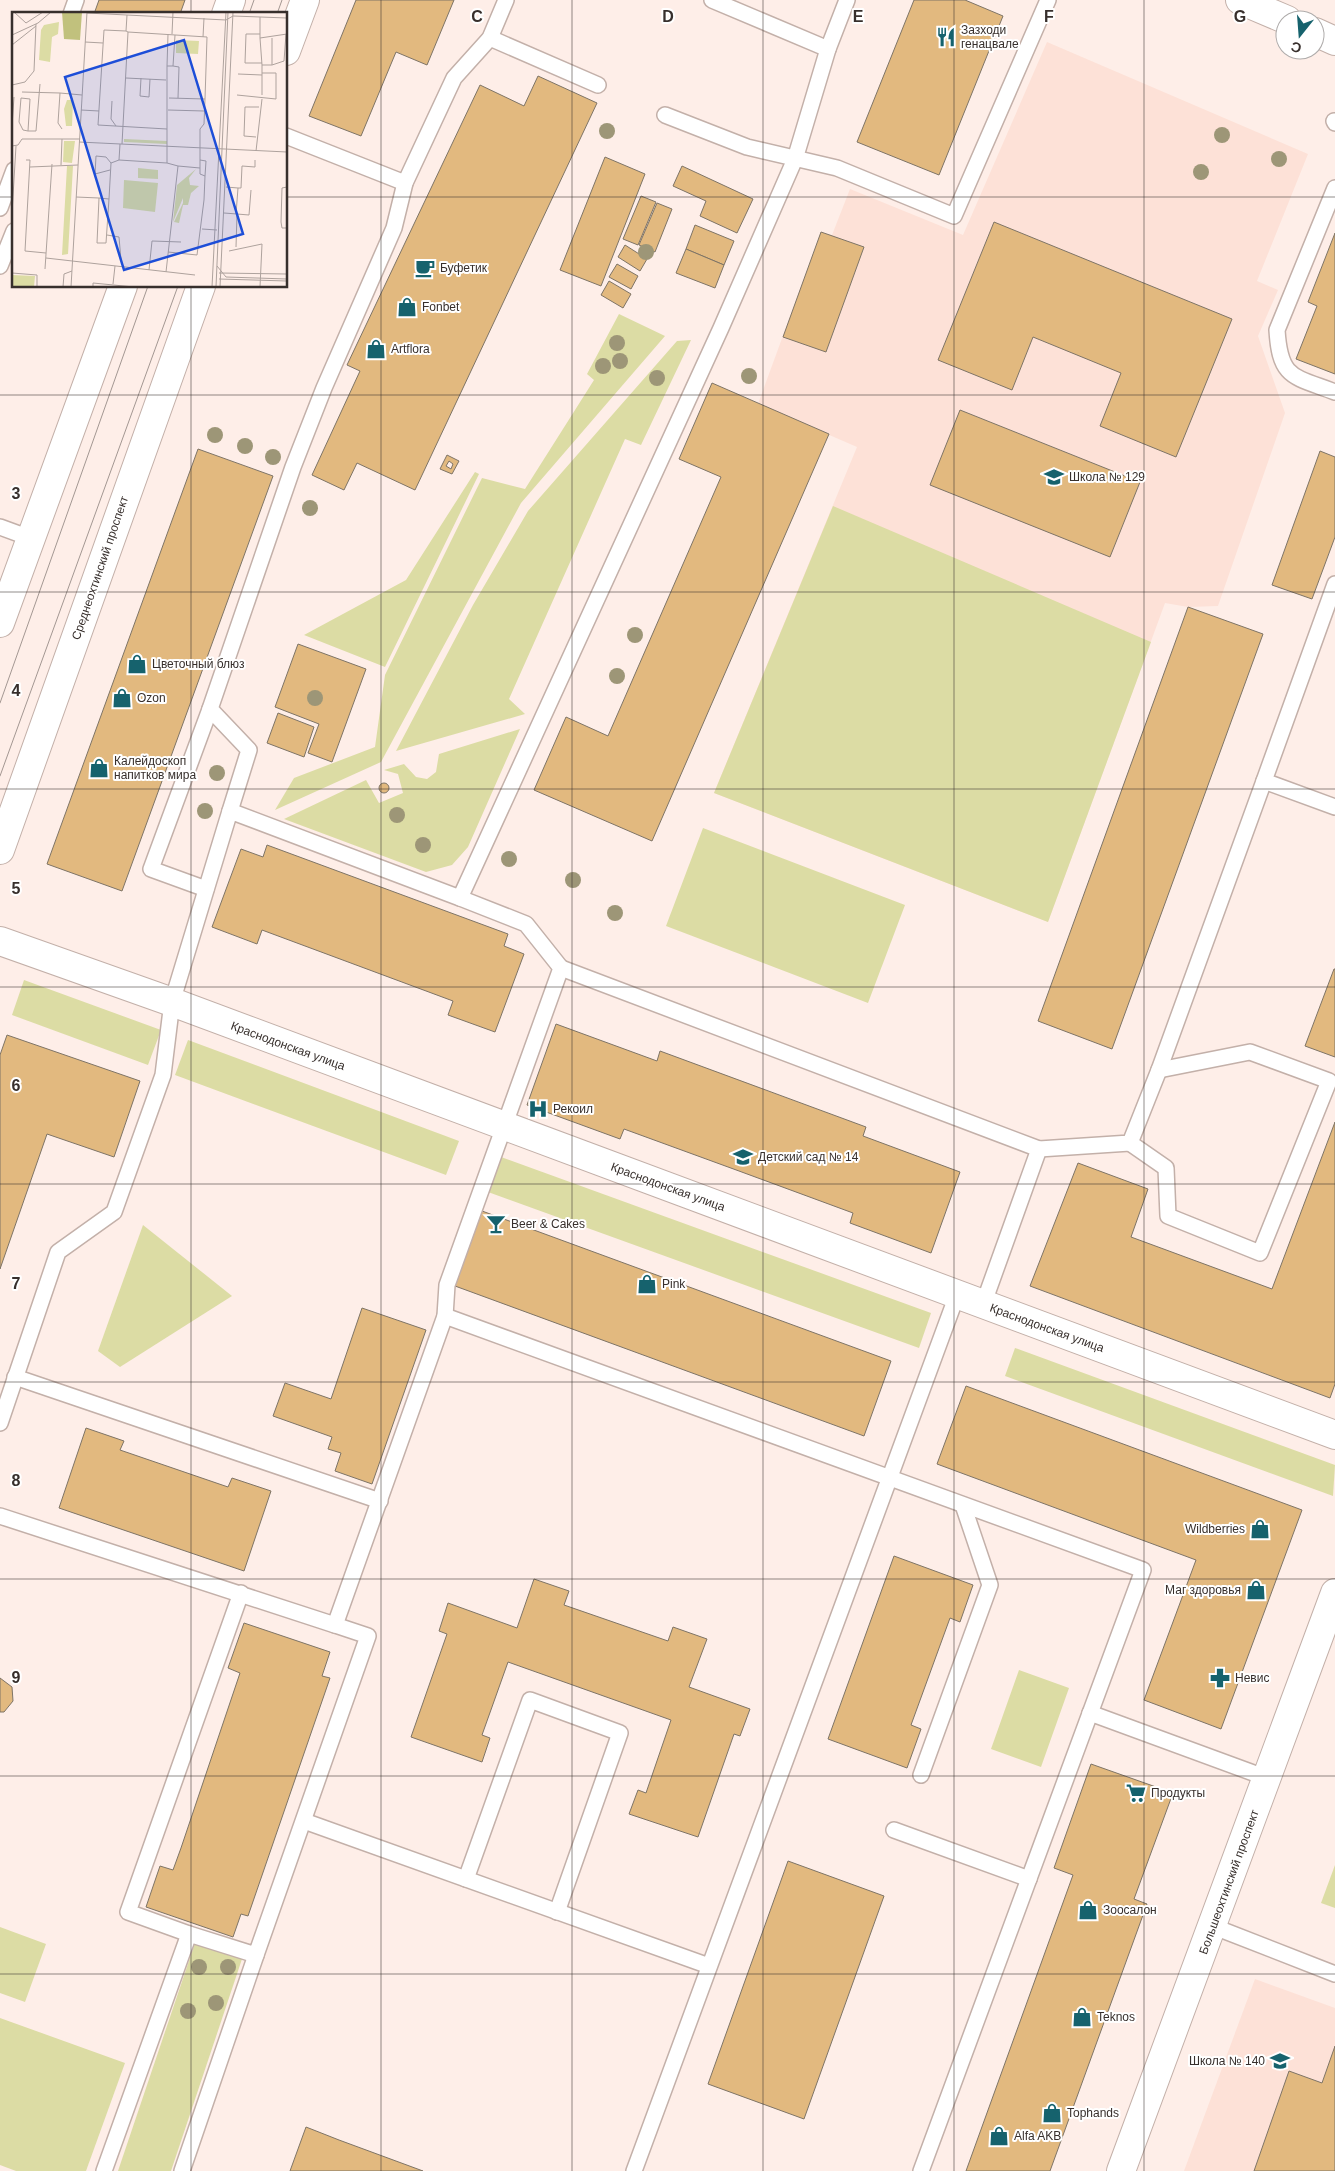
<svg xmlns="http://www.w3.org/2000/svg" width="1335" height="2171" font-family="Helvetica,sans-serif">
	<rect width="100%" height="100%" fill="#feeee8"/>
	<g fill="#fde1d7">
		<polygon points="1047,42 1308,154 1257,281 1278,290 1258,336 1285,413 1218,606 1188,607 1165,603 1048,922 714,793 857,447 758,404 821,232 832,235 850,189 963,235"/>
		<polygon points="1255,1979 1335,2008 1335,2171 1184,2171"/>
	</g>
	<g fill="#dcdca4">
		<polygon points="619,314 665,336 521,503 381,762 275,810 294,778 375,747 385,675 482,478 525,489 594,380 587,374"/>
		<polygon points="691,340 641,445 625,439 509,699 525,714 396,751 473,605 528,511 677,341"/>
		<polygon points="475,472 479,474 385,667 304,635 406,580"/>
		<polygon points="833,506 1151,642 1048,922 714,793"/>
		<polygon points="520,729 468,847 452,865 426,872 284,819 366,780 379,803 403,793 398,774 384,770 404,764 416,777 427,779 436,772 439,754"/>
		<polygon points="703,828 905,905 868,1003 666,926"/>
		<polygon points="24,980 161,1030 148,1065 12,1015"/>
		<polygon points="188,1040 459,1141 446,1175 175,1075"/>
		<polygon points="501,1157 931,1313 919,1348 488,1192"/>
		<polygon points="143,1225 232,1296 120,1367 98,1351"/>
		<polygon points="1015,1348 1335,1465 1333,1496 1005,1376"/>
		<polygon points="1019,1670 1069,1688 1041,1767 991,1749"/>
		<polygon points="1335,1865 1335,1908 1321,1903"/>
		<polygon points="0,1927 46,1944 25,2002 0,1993"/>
		<polygon points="195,1943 242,1959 171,2171 118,2171"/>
		<polygon points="0,2018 125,2063 86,2171 16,2171 0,2165"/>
	</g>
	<g fill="#e2b97f" stroke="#7e7466" fill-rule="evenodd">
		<polygon points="99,0 185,0 180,14 94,14"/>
		<polygon points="356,0 454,0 427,65 396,52 361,136 309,116"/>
		<polygon points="914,0 965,0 1003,16 939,175 857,142"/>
		<polygon points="538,76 597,103 415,490 357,463 344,490 312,475 360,371 347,365 480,85 524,106"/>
		<polygon points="605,157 645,174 601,286 560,270"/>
		<polygon points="682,166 753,199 737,233 700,216 706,201 673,186"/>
		<polygon points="641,196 656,202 638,245 623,239"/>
		<polygon points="657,203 672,209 655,252 639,245"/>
		<polygon points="994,222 1232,319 1176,457 1100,426 1121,373 1033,337 1012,390 938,360"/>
		<polygon points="695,225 734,241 724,265 686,249"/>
		<polygon points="821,232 864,247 826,352 783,337"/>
		<polygon points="1335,233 1335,374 1296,359 1317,306 1308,302"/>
		<polygon points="625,245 647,259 640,271 618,257"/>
		<polygon points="686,249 724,265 715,288 676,273"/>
		<polygon points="617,264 638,276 631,289 609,277"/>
		<polygon points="609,281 631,294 623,308 601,295"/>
		<polygon points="712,383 829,434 652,841 534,790 566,717 608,736 721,477 679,459"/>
		<polygon points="960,410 1140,482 1110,557 930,485"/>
		<polygon points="198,449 273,476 122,891 47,864"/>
		<polygon points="1320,451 1335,457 1335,537 1312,599 1272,585"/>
		<path d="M447,455L459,461L452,474L440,469ZM449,461L453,464L451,469L446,466Z"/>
		<polygon points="1188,607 1263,634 1112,1049 1038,1021"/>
		<polygon points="298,644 366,669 332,762 308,753 319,724 275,707"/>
		<polygon points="278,713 314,727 304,757 267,743"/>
		<circle cx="384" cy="788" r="5"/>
		<polygon points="267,845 508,934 504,946 524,954 495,1032 448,1015 453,1001 262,930 257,944 212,927 241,849 263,857"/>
		<polygon points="1334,969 1335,969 1335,1057 1305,1046"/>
		<polygon points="556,1024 657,1061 660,1051 866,1127 863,1136 960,1172 931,1253 850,1223 853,1213 739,1171 624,1129 620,1139 527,1105"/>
		<polygon points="7,1035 140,1081 114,1157 47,1134 0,1269 0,1055"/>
		<polygon points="1335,1122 1335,1384 1330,1398 1030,1286 1078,1163 1148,1189 1131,1237 1272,1289"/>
		<polygon points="482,1211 891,1361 864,1436 455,1286"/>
		<polygon points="362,1308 426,1330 372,1484 335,1471 341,1453 328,1449 332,1437 273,1416 285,1383 331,1399"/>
		<polygon points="966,1386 1302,1510 1221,1729 1144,1700 1196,1560 937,1464"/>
		<polygon points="86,1428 124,1441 120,1450 228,1487 232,1478 271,1491 244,1571 59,1508"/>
		<polygon points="894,1556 973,1585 960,1622 950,1618 911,1725 921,1729 907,1768 828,1739"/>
		<polygon points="534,1579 569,1591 564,1605 668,1641 673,1627 707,1639 689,1687 750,1709 740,1736 734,1734 698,1837 629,1814 638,1790 646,1793 671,1720 508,1662 482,1735 490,1738 482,1762 411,1737 447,1634 439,1631 448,1603 517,1628"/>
		<polygon points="244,1623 330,1652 322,1676 330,1678 248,1916 241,1914 233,1937 146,1907 160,1866 173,1870 181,1848 240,1673 228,1668"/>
		<polygon points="0,1678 12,1687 13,1701 4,1712 0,1712"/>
		<polygon points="1091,1764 1173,1793 1134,1899 1147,1904 1050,2171 966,2171 1073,1875 1054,1868"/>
		<polygon points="788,1861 884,1896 804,2119 708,2084"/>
		<polygon points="1335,2046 1335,2171 1254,2171 1289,2071 1322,2083"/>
		<polygon points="306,2127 339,2140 423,2171 290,2171"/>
	</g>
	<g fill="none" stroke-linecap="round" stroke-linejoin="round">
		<defs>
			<g id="lane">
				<polyline points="712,0 828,49"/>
				<polyline points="71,14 76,0"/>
				<polyline points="490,38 598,85"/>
				<polyline points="665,115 747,147 837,168 954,216 1048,0"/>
				<polyline points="1334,121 1335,123"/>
				<polyline points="286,136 405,183"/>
				<path d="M1335,188L1277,330C1280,379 1293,376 1335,392"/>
				<polyline points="0,208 14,170"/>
				<polyline points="0,266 14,231"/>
				<polyline points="0,527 30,538"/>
				<polyline points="1335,584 1264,781 1335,807"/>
				<polyline points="230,811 249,750 210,709 293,467 324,388 394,228 405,183 454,78 490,38 506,0"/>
				<polyline points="206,889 151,869 210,709"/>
				<polyline points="561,968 1039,1149 983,1305"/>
				<polyline points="1130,1143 1166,1168 1168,1216 1260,1253 1329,1081 1250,1052 1159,1070"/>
				<polyline points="1039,1149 1130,1143 1159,1070 1264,781"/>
				<polyline points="445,1316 1143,1570 921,2171"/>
				<polyline points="15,1377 380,1501"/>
				<polyline points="0,1423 58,1252 114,1212 163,1075 172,1002 230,811 460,898"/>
				<polyline points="0,1516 335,1625"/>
				<polyline points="1090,1713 1267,1778"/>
				<polyline points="921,1775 990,1585 963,1505"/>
				<polyline points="304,1821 709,1966"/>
				<polyline points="894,1830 1029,1879"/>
				<polyline points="466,1879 530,1700 620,1733 557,1912"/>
				<polyline points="1212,1926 1335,1974"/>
				<polyline points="189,1934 128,1912 241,1593"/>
				<polyline points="104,2171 189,1934 256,1955 368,1636 335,1625 445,1316 447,1285 561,968 526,924 460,898 721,328 795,159 828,49 847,0"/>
				<polyline points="182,2171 256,1955"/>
				<polyline points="634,2171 957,1295"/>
			</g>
			<g id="street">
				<polyline points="1240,0 1287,20"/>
				<polyline points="1315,32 1335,41"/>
				<polyline points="0,941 172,1002 1335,1435"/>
			</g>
			<g id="secondary">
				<polyline points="226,14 231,0"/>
				<polyline points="286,51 305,0"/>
				<polyline points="0,623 123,286"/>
				<polyline points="0,850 201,286"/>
				<polyline points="1121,2171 1335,1593"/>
			</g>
		</defs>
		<use href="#lane" stroke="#c3b0a9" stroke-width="18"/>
		<use href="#street" stroke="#c3b0a9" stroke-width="30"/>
		<use href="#secondary" stroke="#c3b0a9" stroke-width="30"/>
		<use href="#lane" stroke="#fff" stroke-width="15"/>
		<use href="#street" stroke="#fff" stroke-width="28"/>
		<use href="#secondary" stroke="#fff" stroke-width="28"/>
		<g stroke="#a39792" stroke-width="1">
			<polyline points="249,14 254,0"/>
			<polyline points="277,14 282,0"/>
			<polyline points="0,703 148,286"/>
			<polyline points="0,776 178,286"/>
		</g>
	</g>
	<g fill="#9d9677">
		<circle cx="607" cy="131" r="8"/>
		<circle cx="1222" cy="135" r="8"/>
		<circle cx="1279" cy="159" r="8"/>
		<circle cx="1201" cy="172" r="8"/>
		<circle cx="646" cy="252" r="8"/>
		<circle cx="617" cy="343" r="8"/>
		<circle cx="620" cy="361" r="8"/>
		<circle cx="603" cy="366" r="8"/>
		<circle cx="749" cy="376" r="8"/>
		<circle cx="657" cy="378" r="8"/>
		<circle cx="215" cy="435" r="8"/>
		<circle cx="245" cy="446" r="8"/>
		<circle cx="273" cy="457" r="8"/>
		<circle cx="310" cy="508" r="8"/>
		<circle cx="635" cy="635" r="8"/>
		<circle cx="617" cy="676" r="8"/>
		<circle cx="315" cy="698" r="8"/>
		<circle cx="217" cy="773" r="8"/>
		<circle cx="205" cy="811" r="8"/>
		<circle cx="397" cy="815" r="8"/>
		<circle cx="423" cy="845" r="8"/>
		<circle cx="509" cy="859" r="8"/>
		<circle cx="573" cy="880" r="8"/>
		<circle cx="615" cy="913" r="8"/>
		<circle cx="199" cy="1967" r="8"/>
		<circle cx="228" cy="1967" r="8"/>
		<circle cx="216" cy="2003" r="8"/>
		<circle cx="188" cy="2011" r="8"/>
	</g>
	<path fill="none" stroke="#372f2c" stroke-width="1" stroke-opacity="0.55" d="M191,0V14M381,0V2171M572,0V2171M763,0V2171M954,0V2171M1144,0V2171M0,197H14M286,197H1335M191,286V2171M0,395H1335M0,592H1335M0,789H1335M0,987H1335M0,1184H1335M0,1382H1335M0,1579H1335M0,1776H1335M0,1974H1335"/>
	<defs>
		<symbol id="restaurant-bare" viewBox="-9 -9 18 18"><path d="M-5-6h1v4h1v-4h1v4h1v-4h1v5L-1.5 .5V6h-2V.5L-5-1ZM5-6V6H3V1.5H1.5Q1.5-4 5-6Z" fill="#16626d" stroke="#fff" stroke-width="2.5" paint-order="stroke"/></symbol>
		<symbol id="cafe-bare" viewBox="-9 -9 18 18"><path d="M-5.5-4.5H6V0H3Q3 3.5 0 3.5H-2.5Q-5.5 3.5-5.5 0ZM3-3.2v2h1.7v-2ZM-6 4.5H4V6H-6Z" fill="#16626d" stroke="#fff" stroke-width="2.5" paint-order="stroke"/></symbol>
		<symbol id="shop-bare" viewBox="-9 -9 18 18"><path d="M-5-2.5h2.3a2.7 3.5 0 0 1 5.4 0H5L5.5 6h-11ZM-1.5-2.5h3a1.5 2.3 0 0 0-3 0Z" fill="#16626d" stroke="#fff" stroke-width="2.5" paint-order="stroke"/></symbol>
		<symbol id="school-bare" viewBox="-9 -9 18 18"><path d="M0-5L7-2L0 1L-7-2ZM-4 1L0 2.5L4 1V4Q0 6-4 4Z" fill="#16626d" stroke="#fff" stroke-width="2.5" paint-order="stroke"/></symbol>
		<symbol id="hospital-bare" viewBox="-9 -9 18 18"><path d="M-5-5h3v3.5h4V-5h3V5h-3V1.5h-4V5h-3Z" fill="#16626d" stroke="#fff" stroke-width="2.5" paint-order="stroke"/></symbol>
		<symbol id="bar-bare" viewBox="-9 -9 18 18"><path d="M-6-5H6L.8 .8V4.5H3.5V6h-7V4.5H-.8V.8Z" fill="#16626d" stroke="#fff" stroke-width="2.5" paint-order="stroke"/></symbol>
		<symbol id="pharmacy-bare" viewBox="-9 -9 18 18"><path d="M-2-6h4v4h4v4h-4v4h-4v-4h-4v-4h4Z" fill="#16626d" stroke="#fff" stroke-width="2.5" paint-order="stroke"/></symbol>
		<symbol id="supermarket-bare" viewBox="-9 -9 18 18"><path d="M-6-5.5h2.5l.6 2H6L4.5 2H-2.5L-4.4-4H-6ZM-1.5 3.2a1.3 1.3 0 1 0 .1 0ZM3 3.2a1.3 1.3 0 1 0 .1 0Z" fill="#16626d" stroke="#fff" stroke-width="2.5" paint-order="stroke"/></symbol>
	</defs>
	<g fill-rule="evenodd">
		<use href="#restaurant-bare" x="932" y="23" width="28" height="28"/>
		<use href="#cafe-bare" x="411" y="254" width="28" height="28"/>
		<use href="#shop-bare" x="393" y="293" width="28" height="28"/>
		<use href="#shop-bare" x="362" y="335" width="28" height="28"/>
		<use href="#school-bare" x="1040" y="463" width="28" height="28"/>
		<use href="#shop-bare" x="123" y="650" width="28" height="28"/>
		<use href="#shop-bare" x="108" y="684" width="28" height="28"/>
		<use href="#shop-bare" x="85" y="754" width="28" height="28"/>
		<use href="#hospital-bare" x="524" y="1095" width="28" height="28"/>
		<use href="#school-bare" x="729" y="1143" width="28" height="28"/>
		<use href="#bar-bare" x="482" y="1210" width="28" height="28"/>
		<use href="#shop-bare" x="633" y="1270" width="28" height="28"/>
		<use href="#shop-bare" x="1246" y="1515" width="28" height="28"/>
		<use href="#shop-bare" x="1242" y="1576" width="28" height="28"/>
		<use href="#pharmacy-bare" x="1206" y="1664" width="28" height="28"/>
		<use href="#supermarket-bare" x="1122" y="1779" width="28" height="28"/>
		<use href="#shop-bare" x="1074" y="1896" width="28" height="28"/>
		<use href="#shop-bare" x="1068" y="2003" width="28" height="28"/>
		<use href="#school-bare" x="1266" y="2047" width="28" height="28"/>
		<use href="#shop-bare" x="1038" y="2099" width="28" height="28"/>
		<use href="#shop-bare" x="985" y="2122" width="28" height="28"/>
	</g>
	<g text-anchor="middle" stroke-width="4" stroke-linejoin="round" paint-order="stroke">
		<g font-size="12" fill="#372f2c" stroke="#fff" text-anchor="start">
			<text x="961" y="34">Зазходи<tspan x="961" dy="14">генацвале</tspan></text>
			<text x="440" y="272">Буфетик</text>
			<text x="422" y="311">Fonbet</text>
			<text x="391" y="353">Artflora</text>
			<text x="1069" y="481">Школа № 129</text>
			<text x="152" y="668">Цветочный блюз</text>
			<text x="137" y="702">Ozon</text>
			<text x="114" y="765">Калейдоскоп<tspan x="114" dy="14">напитков мира</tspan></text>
			<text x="553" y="1113">Рекоил</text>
			<text x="758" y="1161">Детский сад № 14</text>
			<text x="511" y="1228">Beer &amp; Cakes</text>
			<text x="662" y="1288">Pink</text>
			<text x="1245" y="1533" text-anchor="end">Wildberries</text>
			<text x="1241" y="1594" text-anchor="end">Маг здоровья</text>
			<text x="1235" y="1682">Невис</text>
			<text x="1151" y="1797">Продукты</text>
			<text x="1103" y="1914">Зоосалон</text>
			<text x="1097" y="2021">Teknos</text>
			<text x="1265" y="2065" text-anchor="end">Школа № 140</text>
			<text x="1067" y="2117">Tophands</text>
			<text x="1014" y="2140">Alfa AKB</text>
		</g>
		<g font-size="12" fill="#372f2c" stroke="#fff">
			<text transform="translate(100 568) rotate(-71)" y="4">Среднеохтинский проспект</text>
			<text transform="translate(288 1046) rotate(20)" y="4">Краснодонская улица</text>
			<text transform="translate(668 1187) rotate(20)" y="4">Краснодонская улица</text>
			<text transform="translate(1047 1328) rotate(20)" y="4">Краснодонская улица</text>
			<text transform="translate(1229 1882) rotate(-70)" y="4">Большеохтинский проспект</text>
		</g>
	</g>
	<g transform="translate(12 12)">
		<rect width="275" height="275" fill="#feeee8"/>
		<path d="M47,10L46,22L40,25L38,50L27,48L29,18L32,13ZM164,28L187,29L186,42L164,41ZM55,88H61L60,114H54L52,97ZM112,127L155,129V132L112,130ZM52,129H63L60,151L51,150ZM55,154H61L56,242L50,243ZM126,156L146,158V167L126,166ZM184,157L177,166L178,173L187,174L179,181L176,193H171L167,211L162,210L171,191V186L161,210L165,173ZM112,168L146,171L143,200L111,196ZM0,263L23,264L22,275L0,274Z" fill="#dcdca4"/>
		<path d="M50,0H70L68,28L52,27Z" fill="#c1c17d"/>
		<path fill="none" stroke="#aea29d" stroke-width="1" d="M2,0L14,11L31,0M75,1L214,8L221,4L275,6M115,3L114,19L116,20L195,25L193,87M248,5V26L275,22M114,19L92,18L86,113L155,117M160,22L161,0M248,22H234L233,51H250M0,23L26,11L39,0M191,25L192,6M248,26L250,53H260V26M73,30L91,31M0,33L24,14M260,53L272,49L274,22M155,54L156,22M161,54L167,55L166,86M226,62L250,63M114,66L154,68M129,66L128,84L137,85L138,67M0,73L13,70L22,59L24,12M10,80L48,81M225,83L264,87V61H250V53M250,83V61M157,86L193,87L192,112L188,117V156L166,154M100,89L99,107L104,114M69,98L87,99M156,98L192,99M0,114L2,85M50,117L46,111L48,81L70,83M16,119L11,118L7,110L9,86L18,87L16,119H24L28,72M244,125L232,124L233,95H247M67,130L275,140M108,132L107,148L155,151M110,132L116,20M0,134L6,133L10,127H68M244,139L250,87M14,148H18L13,239L34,241M188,148L194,149L193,164M49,153L50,127M18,155L66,153M98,158L83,162L84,144L94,145L99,151M214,175L226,176L224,202M275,175L270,176L269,210L270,216H275M226,176H229L230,154L243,155V148M64,185L87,186L85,231H94L97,187L87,186M97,187L99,151L107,148M0,201L4,134M212,201L225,202L224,235M225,202L237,203L239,178M190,217L205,218M95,223L107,225L109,248M217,239L250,232L248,275M156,240L185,243L192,188L193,164L188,162V156M34,246L183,263M205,254L214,265L275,267M33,257L40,152M137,258L140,229L169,230M154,260L166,154L155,151V54H161L163,23M0,261L25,263V275M207,261L275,262M207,267L275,269M101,272L103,254M51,275L52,262L60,259M59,275L75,0M81,275V271L122,275M200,275L214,0M204,275L216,0M208,275L221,0"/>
		<path fill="#1d4ed8" fill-opacity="0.15" stroke="#1d4ed8" stroke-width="2.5" d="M172,28L231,222L112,258L53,65Z"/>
		<rect width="275" height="275" fill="none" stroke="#372f2c" stroke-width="2.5"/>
	</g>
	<g font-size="16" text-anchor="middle" font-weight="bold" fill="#372f2c" stroke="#fff" stroke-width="4" stroke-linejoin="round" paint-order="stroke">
		<text x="477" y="22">C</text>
		<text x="668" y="22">D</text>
		<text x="858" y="22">E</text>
		<text x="1049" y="22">F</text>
		<text x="1240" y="22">G</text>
		<text x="16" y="499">3</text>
		<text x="16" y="696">4</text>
		<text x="16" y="894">5</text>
		<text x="16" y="1091">6</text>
		<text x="16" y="1289">7</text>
		<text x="16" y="1486">8</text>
		<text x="16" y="1683">9</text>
	</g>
	<g transform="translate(1300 35) rotate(197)"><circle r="24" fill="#ffffff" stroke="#afacab"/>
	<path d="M0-4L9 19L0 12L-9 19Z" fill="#16626d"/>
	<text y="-8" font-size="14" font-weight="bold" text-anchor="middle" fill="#372f2c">С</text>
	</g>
</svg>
